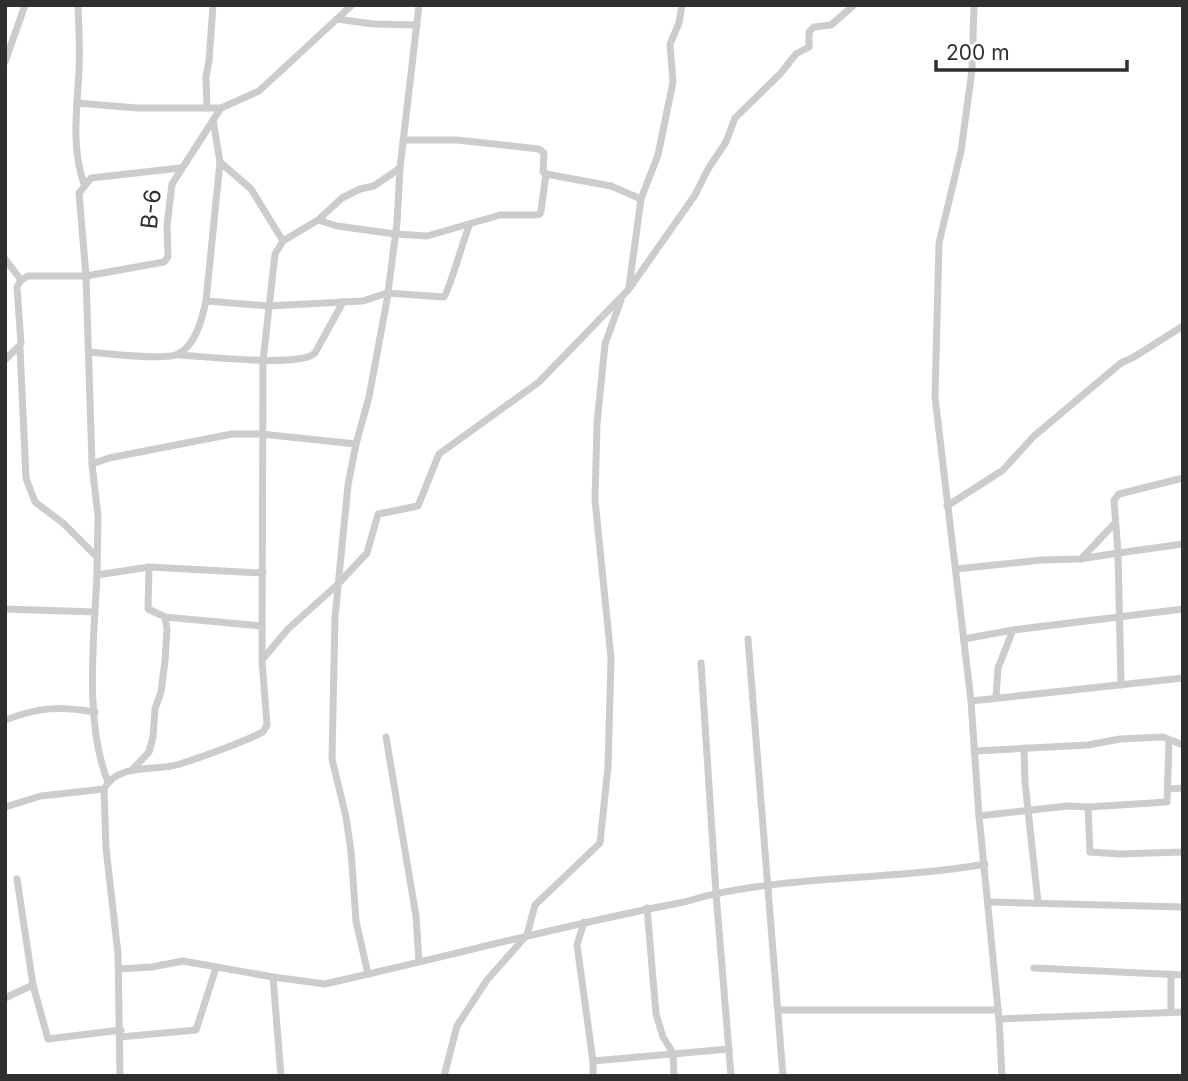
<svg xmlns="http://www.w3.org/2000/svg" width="1188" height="1081" font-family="Inter,sans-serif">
	<rect width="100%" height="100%" fill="#fff"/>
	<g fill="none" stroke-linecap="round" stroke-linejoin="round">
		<g stroke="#ccc" stroke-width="7">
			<path d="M78,5C79,27 80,49 79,71C77,109 71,147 84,184"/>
			<polyline points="974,5 972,70 961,151 939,243 935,397 971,701 979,816 999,1019 1002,1076"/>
			<polyline points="337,19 373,24 417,25"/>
			<polyline points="5,62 25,5"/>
			<polyline points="77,103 137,108 221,108"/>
			<polyline points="207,108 206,77 209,61 213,5"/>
			<polyline points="213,120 220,162 251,189 283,241"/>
			<polyline points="403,140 457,140 539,149 544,153 543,172 546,174 611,186 641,199"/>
			<polyline points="318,220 337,226 395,234 427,236 500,215 535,215 540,214 541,211 546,174"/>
			<polyline points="5,259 21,280"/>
			<polyline points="629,287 641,199 658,155 673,82 670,44 679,23 682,5"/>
			<path d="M206,301L269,306L363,301L387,293L444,297C449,291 464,238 469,226"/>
			<polyline points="20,348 26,478 35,502 63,523 97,557"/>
			<path d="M89,352C106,353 165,361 178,354C196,345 202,319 206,301L220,162"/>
			<path d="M178,355C203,356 300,368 315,353L343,302"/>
			<polyline points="5,360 21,344 17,287 21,280 28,276 86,276 164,262 168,257 167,226 172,184 221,108 259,91 352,5"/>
			<polyline points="92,464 109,458 232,434 261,434 356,444"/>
			<polyline points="947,506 1003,470 1034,436 1121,363 1134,357 1183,326"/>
			<polyline points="1081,559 1114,524"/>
			<polyline points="956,569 1041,560 1080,559 1118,553 1114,500 1119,494 1183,478"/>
			<polyline points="97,575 98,516 92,464 86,276 79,193 91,178 180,168"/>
			<polyline points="5,609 95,612"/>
			<polyline points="165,617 262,626"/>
			<polyline points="748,639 783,1076"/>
			<polyline points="964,639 1013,630"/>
			<polyline points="262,659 263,361 275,254 283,241 318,220 342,198 360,189 374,186 400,168"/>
			<polyline points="701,663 716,893 731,1076"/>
			<polyline points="1121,685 1118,553 1183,544"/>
			<polyline points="996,697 998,668 1013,630 1183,609"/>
			<polyline points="971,701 1183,678"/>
			<path d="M5,720C40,707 59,706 95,712"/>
			<polyline points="386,737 416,916 419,962"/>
			<polyline points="1024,748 1025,782 1038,902"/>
			<polyline points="976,751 1088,745 1120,739 1163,737 1183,745"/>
			<polyline points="132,770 149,752 153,737 155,709 161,692 165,661 167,629 165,617 148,609 149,567"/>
			<path d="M108,782C84,723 94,638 97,575L149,567L263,573"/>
			<polyline points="1168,789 1183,788"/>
			<polyline points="5,807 41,796 104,789"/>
			<polyline points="1088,807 1167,802 1169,741"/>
			<polyline points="979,816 1067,806 1088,807 1090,852 1120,854 1183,852"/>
			<polyline points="17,879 33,985 48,1039 121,1030"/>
			<polyline points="989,902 1183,907"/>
			<polyline points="647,908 656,1014 663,1037 673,1053 674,1076"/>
			<polyline points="584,922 577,945 593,1061 593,1076"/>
			<polyline points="1034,968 1183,975"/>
			<polyline points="119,969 152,967 183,961 273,977"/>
			<path d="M368,974C472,950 574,923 679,903C691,901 703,896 715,894C804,875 896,880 985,864"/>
			<polyline points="5,998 33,985"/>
			<polyline points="779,1010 998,1010"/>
			<polyline points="1171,1012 1171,974"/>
			<polyline points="999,1019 1183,1012"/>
			<polyline points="120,1037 196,1030 216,968"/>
			<polyline points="593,1061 729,1049"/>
			<path d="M120,1076L118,954L106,848L104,789C118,762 156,772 180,764C207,755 237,745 263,732L267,725L262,660L288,629L338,584L367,553L378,514L418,506L439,454L539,382L629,289L695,195L708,169L726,142L735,118L780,74L796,54L809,47V32L814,27L831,25L854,5"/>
			<polyline points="281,1076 273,977 325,984 368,974 356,921 351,851 346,817 332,759 335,617 348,485 356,444 369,397 387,300 397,223 400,168 419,5"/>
			<polyline points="444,1076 457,1026 487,980 527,935 535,905 600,843 608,767 611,658 595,500 597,424 605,344 621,300"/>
		</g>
	</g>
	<g text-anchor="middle" stroke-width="7" stroke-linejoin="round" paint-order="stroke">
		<g font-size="23" fill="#2f2f2f" stroke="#fff">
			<text transform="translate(151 209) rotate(-84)" y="8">B-6</text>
		</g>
	</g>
	<rect width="1188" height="1081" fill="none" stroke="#2f2f2f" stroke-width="14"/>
	<path d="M936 60v10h191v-10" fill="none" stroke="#2f2f2f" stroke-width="3.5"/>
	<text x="946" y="60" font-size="21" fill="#2f2f2f" stroke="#ffffff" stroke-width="5" paint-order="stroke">200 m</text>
</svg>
